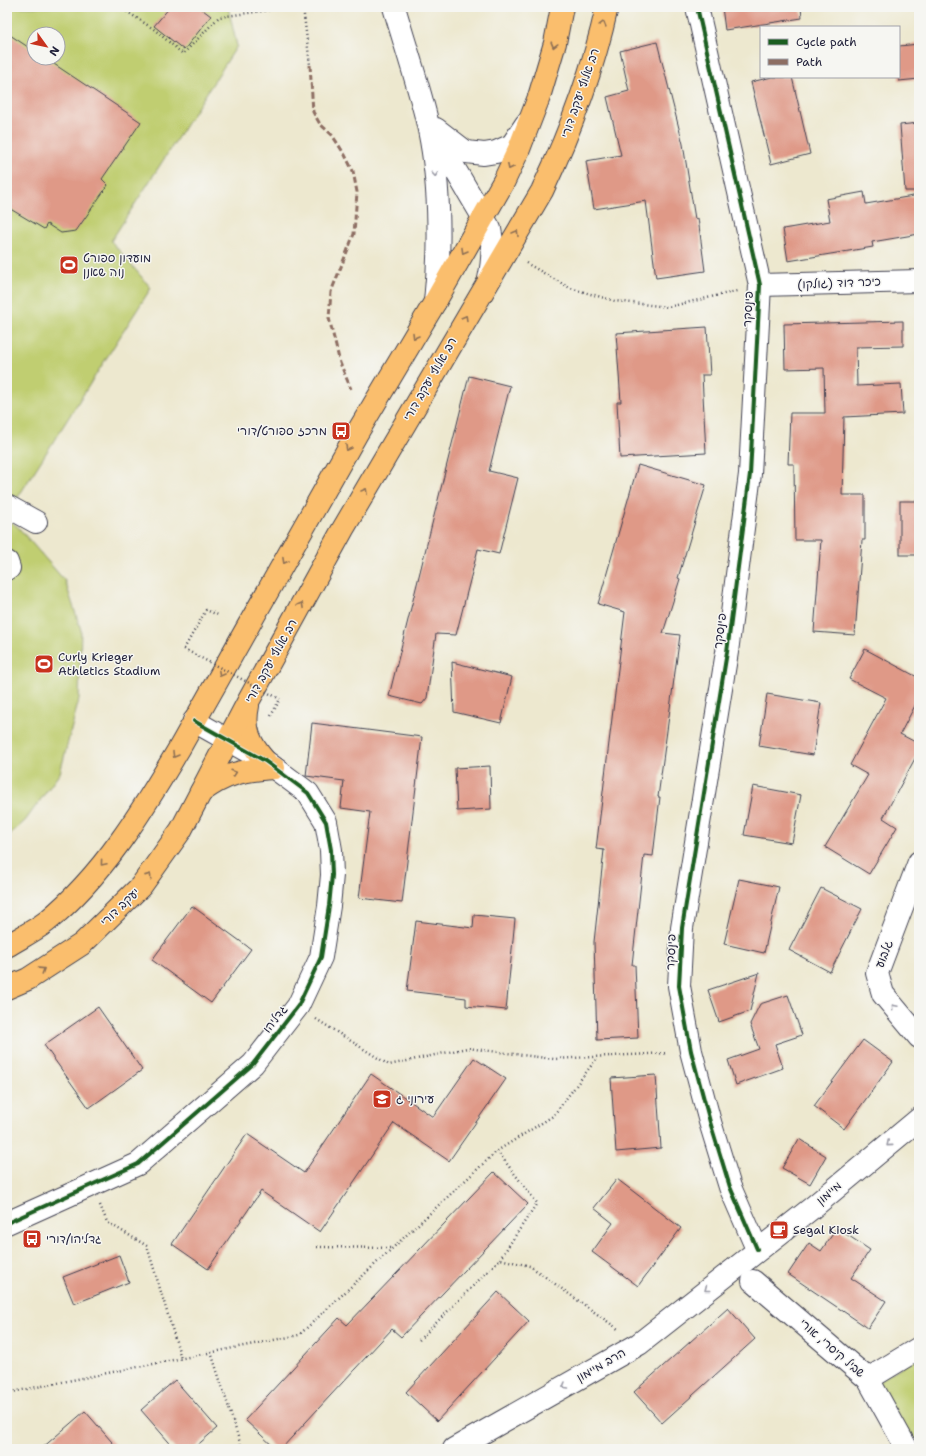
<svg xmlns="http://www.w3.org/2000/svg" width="926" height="1456" font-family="'Shantell Sans','Playpen Sans Hebrew',sans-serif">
	<rect width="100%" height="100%" fill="#f6f6f2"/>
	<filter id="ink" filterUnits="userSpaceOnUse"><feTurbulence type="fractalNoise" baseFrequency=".025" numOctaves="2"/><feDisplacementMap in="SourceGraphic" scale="8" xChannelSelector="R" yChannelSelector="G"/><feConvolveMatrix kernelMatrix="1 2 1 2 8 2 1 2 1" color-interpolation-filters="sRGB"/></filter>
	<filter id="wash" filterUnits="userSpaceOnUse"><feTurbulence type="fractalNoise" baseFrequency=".012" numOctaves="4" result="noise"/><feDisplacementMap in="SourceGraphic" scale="16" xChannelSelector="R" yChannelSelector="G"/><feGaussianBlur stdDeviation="0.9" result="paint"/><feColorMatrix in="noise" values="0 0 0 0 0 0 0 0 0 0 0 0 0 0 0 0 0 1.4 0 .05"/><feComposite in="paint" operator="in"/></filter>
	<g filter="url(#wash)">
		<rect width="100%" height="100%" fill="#ede8cf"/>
		<g fill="#c0ce71" stroke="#717856" fill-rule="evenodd">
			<path d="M7,7H228L237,46L111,241L151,288L13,505L7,501ZM34,34H58V58H34Z"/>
			<polygon points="7,520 17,526 65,581 81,630 79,699 60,773 25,821 7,837"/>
			<polygon points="919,1357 919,1449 915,1449 877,1381"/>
		</g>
		<g id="blocks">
			<g fill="#df9987">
				<polygon points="170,7 199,7 211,16 184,50 154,26"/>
				<polygon points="722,7 801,7 802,18 725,30"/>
				<polygon points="7,33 34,51 34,58 45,58 141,122 102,179 108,185 76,231 61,233 47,224 44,229 7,207"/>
				<polygon points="657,42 683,144 695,219 698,218 705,271 656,278 646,201 594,209 586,161 621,155 607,97 629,91 620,51"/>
				<polygon points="919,44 919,79 899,81 899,46"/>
				<polygon points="772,77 792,77 810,154 771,164 751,82"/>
				<polygon points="919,123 919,191 905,191 900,125"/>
				<polygon points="864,192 866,204 919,195 919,234 872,242 873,247 788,261 783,229 830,221 826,199"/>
				<polygon points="903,321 903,346 856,347 857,386 901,384 903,414 844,417 842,495 865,495 865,540 862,540 855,635 814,632 821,540 795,540 794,464 788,464 790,413 825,413 824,368 785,369 784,324"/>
				<polygon points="707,327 710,375 702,375 706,453 620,458 617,402 621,402 616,333"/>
				<polygon points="469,376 510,386 489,471 518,478 499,554 478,549 456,635 436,634 427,698 422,704 389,696"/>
				<polygon points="638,465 706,485 678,578 680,579 663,633 680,635 658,797 660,797 653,856 644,855 632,965 635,965 638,1038 597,1040 594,942 604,850 596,849 625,612 598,604"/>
				<rect x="900" y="501" width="19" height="54"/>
				<polygon points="865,649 919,678 919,698 900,734 919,744 919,751 883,818 897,827 869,874 825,847 868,775 850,765 886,698 849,679"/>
				<polygon points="452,662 512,677 501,723 454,712"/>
				<polygon points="767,694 821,703 813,755 759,746"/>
				<polygon points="312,723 422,737 402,903 359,898 370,812 341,808 344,781 306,776"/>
				<polygon points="490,766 491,809 457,811 455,768"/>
				<polygon points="753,786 801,795 792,843 744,835"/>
				<polygon points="739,879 779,887 764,953 724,944"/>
				<polygon points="821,888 862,909 830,972 789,950"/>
				<polygon points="192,906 251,949 211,1003 152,960"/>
				<polygon points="474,915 515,919 506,1010 466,1006 466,998 407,991 416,921 473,928"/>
				<polygon points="759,973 750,1011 719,1022 708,990"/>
				<polygon points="788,995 802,1035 775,1044 783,1068 736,1085 728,1060 759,1049 750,1024 760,1004"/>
				<polygon points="98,1007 142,1070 89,1108 44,1045"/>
				<polygon points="863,1040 893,1062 844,1129 814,1106"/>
				<polygon points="474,1058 506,1079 449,1161 394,1123 320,1232 261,1191 208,1269 172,1244 247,1134 304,1173 371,1074 433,1117"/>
				<polygon points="656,1075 661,1148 616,1152 611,1078"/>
				<polygon points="799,1139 826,1156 810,1184 782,1168"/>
				<polygon points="494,1172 528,1204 401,1337 392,1329 281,1449 276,1449 245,1420 339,1318 347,1325"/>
				<polygon points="617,1179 681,1228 638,1286 592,1252 613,1223 594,1208"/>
				<polygon points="837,1228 870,1250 851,1278 886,1301 868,1328 788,1274 809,1243 821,1251"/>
				<polygon points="119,1255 129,1282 74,1304 63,1277"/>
				<polygon points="498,1292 529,1321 437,1421 406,1392"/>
				<polygon points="728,1308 755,1339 662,1423 634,1392"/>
				<polygon points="175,1380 217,1428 193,1449 175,1449 141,1410"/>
				<polygon points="85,1411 118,1449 41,1449"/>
			</g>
		</g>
	</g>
	<g filter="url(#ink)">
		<use href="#blocks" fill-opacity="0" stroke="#404051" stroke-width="1"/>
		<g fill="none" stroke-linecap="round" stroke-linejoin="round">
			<defs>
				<g id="minor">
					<path d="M394,7C405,45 418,83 427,121C440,175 441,247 435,302"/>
					<polyline points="697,7 760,285 750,474 727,652 682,928 679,986 691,1051 710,1122 730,1187 757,1249"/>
					<polyline points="436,129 466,152 484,154 496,152 512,145 526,124"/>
					<path d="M433,132L490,229C494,246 493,261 489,279"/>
					<polyline points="760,285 919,281"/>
					<polyline points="7,506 36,522"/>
					<polyline points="7,562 9,568"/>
					<polyline points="919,862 877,973 883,994 919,1037"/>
					<polyline points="7,1223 138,1164 253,1064 298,1006 321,957 329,906 332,875 331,850 326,822 308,793 292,781 265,761 194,721"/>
					<polyline points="753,1281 868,1379 907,1449"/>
					<polyline points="868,1379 919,1348"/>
					<polyline points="454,1449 639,1344 812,1208 919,1119"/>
				</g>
				<g id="major">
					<path d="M248,706C243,729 250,744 265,761"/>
					<path d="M201,792C226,773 244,770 274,768"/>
					<path d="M7,946C20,938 34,931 46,922C103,876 143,810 180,747L357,433L435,302L504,181L519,149L539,97L555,43L562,7"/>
					<path d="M7,988L28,979L82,944L141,886L181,830L249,700L343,529L542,191C570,132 593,71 607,7"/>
				</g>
			</defs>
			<use href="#minor" stroke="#404051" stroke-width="24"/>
			<use href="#major" stroke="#404051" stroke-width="24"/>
			<g stroke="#404051" stroke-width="2.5" stroke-dasharray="1 3" stroke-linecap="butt">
				<polyline points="120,7 155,30 183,54 219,17 277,9"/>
				<polyline points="303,7 310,65"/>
				<polyline points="526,263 570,288 615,301 668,307 737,291"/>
				<polyline points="184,649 206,610 218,615"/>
				<polyline points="271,716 280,699"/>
				<polyline points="316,1019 389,1065 467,1048 554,1059 668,1053"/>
				<polyline points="497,1151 537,1203 500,1259"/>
				<polyline points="100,1205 107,1222 147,1246 181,1358"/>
				<polyline points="317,1247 392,1248"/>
				<polyline points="419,1340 500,1259 530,1266 618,1329"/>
				<polyline points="211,1352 242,1449"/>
				<polyline points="7,1393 299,1335 497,1151 553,1116 597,1058"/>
			</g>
			<use href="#minor" stroke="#fff" stroke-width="22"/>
			<use href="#major" stroke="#fabe6d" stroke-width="22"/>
			<polyline stroke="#404051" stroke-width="2.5" stroke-dasharray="1 3" stroke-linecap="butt" points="184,649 280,699"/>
			<polyline stroke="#8d6e63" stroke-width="3" stroke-dasharray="6 3" stroke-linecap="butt" points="310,65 313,112 320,124 332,135 345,155 353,171 357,192 354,234 331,292 329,318 340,363 351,389"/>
			<defs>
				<g id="cycleway">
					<polyline points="697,7 760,285 750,474 727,652 682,928 679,986 691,1051 710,1122 730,1187 757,1249"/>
					<polyline points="7,1223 138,1164 253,1064 298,1006 321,957 329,906 332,875 331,850 326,822 308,793 292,781 265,761 194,721"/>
				</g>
			</defs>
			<use href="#cycleway" stroke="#f6f6f2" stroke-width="6"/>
			<use href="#cycleway" stroke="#1b5e20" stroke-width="4"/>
		</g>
		<defs><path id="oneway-chevron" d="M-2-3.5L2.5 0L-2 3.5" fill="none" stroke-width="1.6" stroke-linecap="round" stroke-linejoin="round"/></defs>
		<g stroke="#8e7054">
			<use href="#oneway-chevron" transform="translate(603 24) rotate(-75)"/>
			<use href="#oneway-chevron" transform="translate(554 45) rotate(105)"/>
			<use href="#oneway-chevron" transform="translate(510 167) rotate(115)"/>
			<use href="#oneway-chevron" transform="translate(516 233) rotate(-59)"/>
			<use href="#oneway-chevron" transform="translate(464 251) rotate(120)"/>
			<use href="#oneway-chevron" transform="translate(465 318) rotate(-60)"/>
			<use href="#oneway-chevron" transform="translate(415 336) rotate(121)"/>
			<use href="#oneway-chevron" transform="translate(348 448) rotate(119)"/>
			<use href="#oneway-chevron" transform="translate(365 491) rotate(-60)"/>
			<use href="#oneway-chevron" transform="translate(285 561) rotate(119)"/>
			<use href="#oneway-chevron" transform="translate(301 605) rotate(-61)"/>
			<use href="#oneway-chevron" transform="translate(221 674) rotate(119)"/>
			<use href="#oneway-chevron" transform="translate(175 755) rotate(121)"/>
			<use href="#oneway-chevron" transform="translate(234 773) rotate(-17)"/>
			<use href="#oneway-chevron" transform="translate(103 863) rotate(130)"/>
			<use href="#oneway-chevron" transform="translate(149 876) rotate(-55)"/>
			<use href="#oneway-chevron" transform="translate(42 970) rotate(-33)"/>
		</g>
		<g stroke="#9c9ca7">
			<use href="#oneway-chevron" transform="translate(435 174) rotate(85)"/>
			<use href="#oneway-chevron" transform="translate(894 1007) rotate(-131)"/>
			<use href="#oneway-chevron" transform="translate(889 1144) rotate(140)"/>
			<use href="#oneway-chevron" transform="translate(707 1289) rotate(142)"/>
			<use href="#oneway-chevron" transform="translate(565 1386) rotate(150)"/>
		</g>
	</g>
	<defs>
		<symbol id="stadium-square" viewBox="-11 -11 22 22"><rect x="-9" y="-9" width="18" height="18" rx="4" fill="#c8321e" stroke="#f6f6f2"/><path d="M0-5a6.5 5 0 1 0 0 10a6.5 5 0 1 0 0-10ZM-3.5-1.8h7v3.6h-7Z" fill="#fff"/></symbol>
		<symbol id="bus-square" viewBox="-11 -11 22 22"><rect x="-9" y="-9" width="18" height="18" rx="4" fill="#c8321e" stroke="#f6f6f2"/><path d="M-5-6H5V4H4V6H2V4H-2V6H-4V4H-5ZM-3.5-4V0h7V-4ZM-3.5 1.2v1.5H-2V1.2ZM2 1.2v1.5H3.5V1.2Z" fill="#fff"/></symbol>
		<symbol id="school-square" viewBox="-11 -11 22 22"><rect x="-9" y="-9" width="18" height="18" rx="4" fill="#c8321e" stroke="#f6f6f2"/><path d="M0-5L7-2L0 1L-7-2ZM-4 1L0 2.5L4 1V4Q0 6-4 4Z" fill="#fff"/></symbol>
		<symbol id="cafe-square" viewBox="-11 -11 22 22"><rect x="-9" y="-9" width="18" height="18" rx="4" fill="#c8321e" stroke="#f6f6f2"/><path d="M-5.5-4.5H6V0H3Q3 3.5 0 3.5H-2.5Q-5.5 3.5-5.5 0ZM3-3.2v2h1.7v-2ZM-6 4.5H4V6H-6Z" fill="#fff"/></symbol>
	</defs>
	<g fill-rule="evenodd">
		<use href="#stadium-square" x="58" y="254" width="22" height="22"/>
		<use href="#bus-square" x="330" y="420" width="22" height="22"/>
		<use href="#stadium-square" x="33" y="653" width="22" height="22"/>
		<use href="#school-square" x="371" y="1088" width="22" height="22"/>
		<use href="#cafe-square" x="768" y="1219" width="22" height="22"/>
		<use href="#bus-square" x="21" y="1228" width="22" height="22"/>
	</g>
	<g text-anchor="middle" stroke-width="3" stroke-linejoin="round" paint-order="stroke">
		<g font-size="12" fill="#22223b" stroke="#f6f6f2">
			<text transform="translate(580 93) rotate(-71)" y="4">רב אלוף יעקב דורי</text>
			<text transform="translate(839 283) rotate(-2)" y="4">כיכר דוד (גולקו)</text>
			<text transform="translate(748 309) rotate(-87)" y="4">פינסקר</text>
			<text transform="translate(430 379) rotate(-60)" y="4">רב אלוף יעקב דורי</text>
			<text transform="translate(720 631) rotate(-83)" y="4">פינסקר</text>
			<text transform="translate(271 661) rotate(-61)" y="4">רב אלוף יעקב דורי</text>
			<text transform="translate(120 907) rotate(-44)" y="4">יעקב דורי</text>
			<text transform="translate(671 952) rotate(-88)" y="4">פינסקר</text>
			<text transform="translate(884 954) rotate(-69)" y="4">גלבוע</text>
			<text transform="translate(275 1019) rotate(-52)" y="4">גדליהו</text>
			<text transform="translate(829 1193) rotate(-40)" y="4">מיימון</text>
			<text transform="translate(832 1348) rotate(41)" y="4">שביל קיסרי, אורי</text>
			<text transform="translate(601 1365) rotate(-30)" y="4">הרב מיימון</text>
		</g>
		<g font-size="12" fill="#22223b" stroke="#f6f6f2" text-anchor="start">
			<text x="83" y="262">מועדון ספורט<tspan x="83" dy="14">נוה שאנן</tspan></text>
			<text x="327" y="435" text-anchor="end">מרכז ספורט/דורי</text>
			<text x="58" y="661">Curly Krieger<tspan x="58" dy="14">Athletics Stadium</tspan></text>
			<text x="396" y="1103">עירוני ג</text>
			<text x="793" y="1234">Segal Kiosk</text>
			<text x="46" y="1243">גדליהו/דורי</text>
		</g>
	</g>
	<rect width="926" height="1456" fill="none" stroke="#f6f6f2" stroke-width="24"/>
	<rect x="760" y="26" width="140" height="52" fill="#f6f6f2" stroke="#a1a1a9"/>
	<rect x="768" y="39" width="20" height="6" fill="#1b5e20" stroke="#a1a1a9"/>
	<text x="796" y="46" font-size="12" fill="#22223b">Cycle path</text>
	<rect x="768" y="59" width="20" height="6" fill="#8d6e63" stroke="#a1a1a9"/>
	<text x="796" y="66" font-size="12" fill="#22223b">Path</text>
	<g transform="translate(46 46) rotate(123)"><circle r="19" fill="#f6f6f2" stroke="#a1a1a9"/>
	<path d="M0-3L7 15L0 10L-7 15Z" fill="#c8321e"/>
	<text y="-6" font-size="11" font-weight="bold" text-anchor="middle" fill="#22223b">N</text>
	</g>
</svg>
